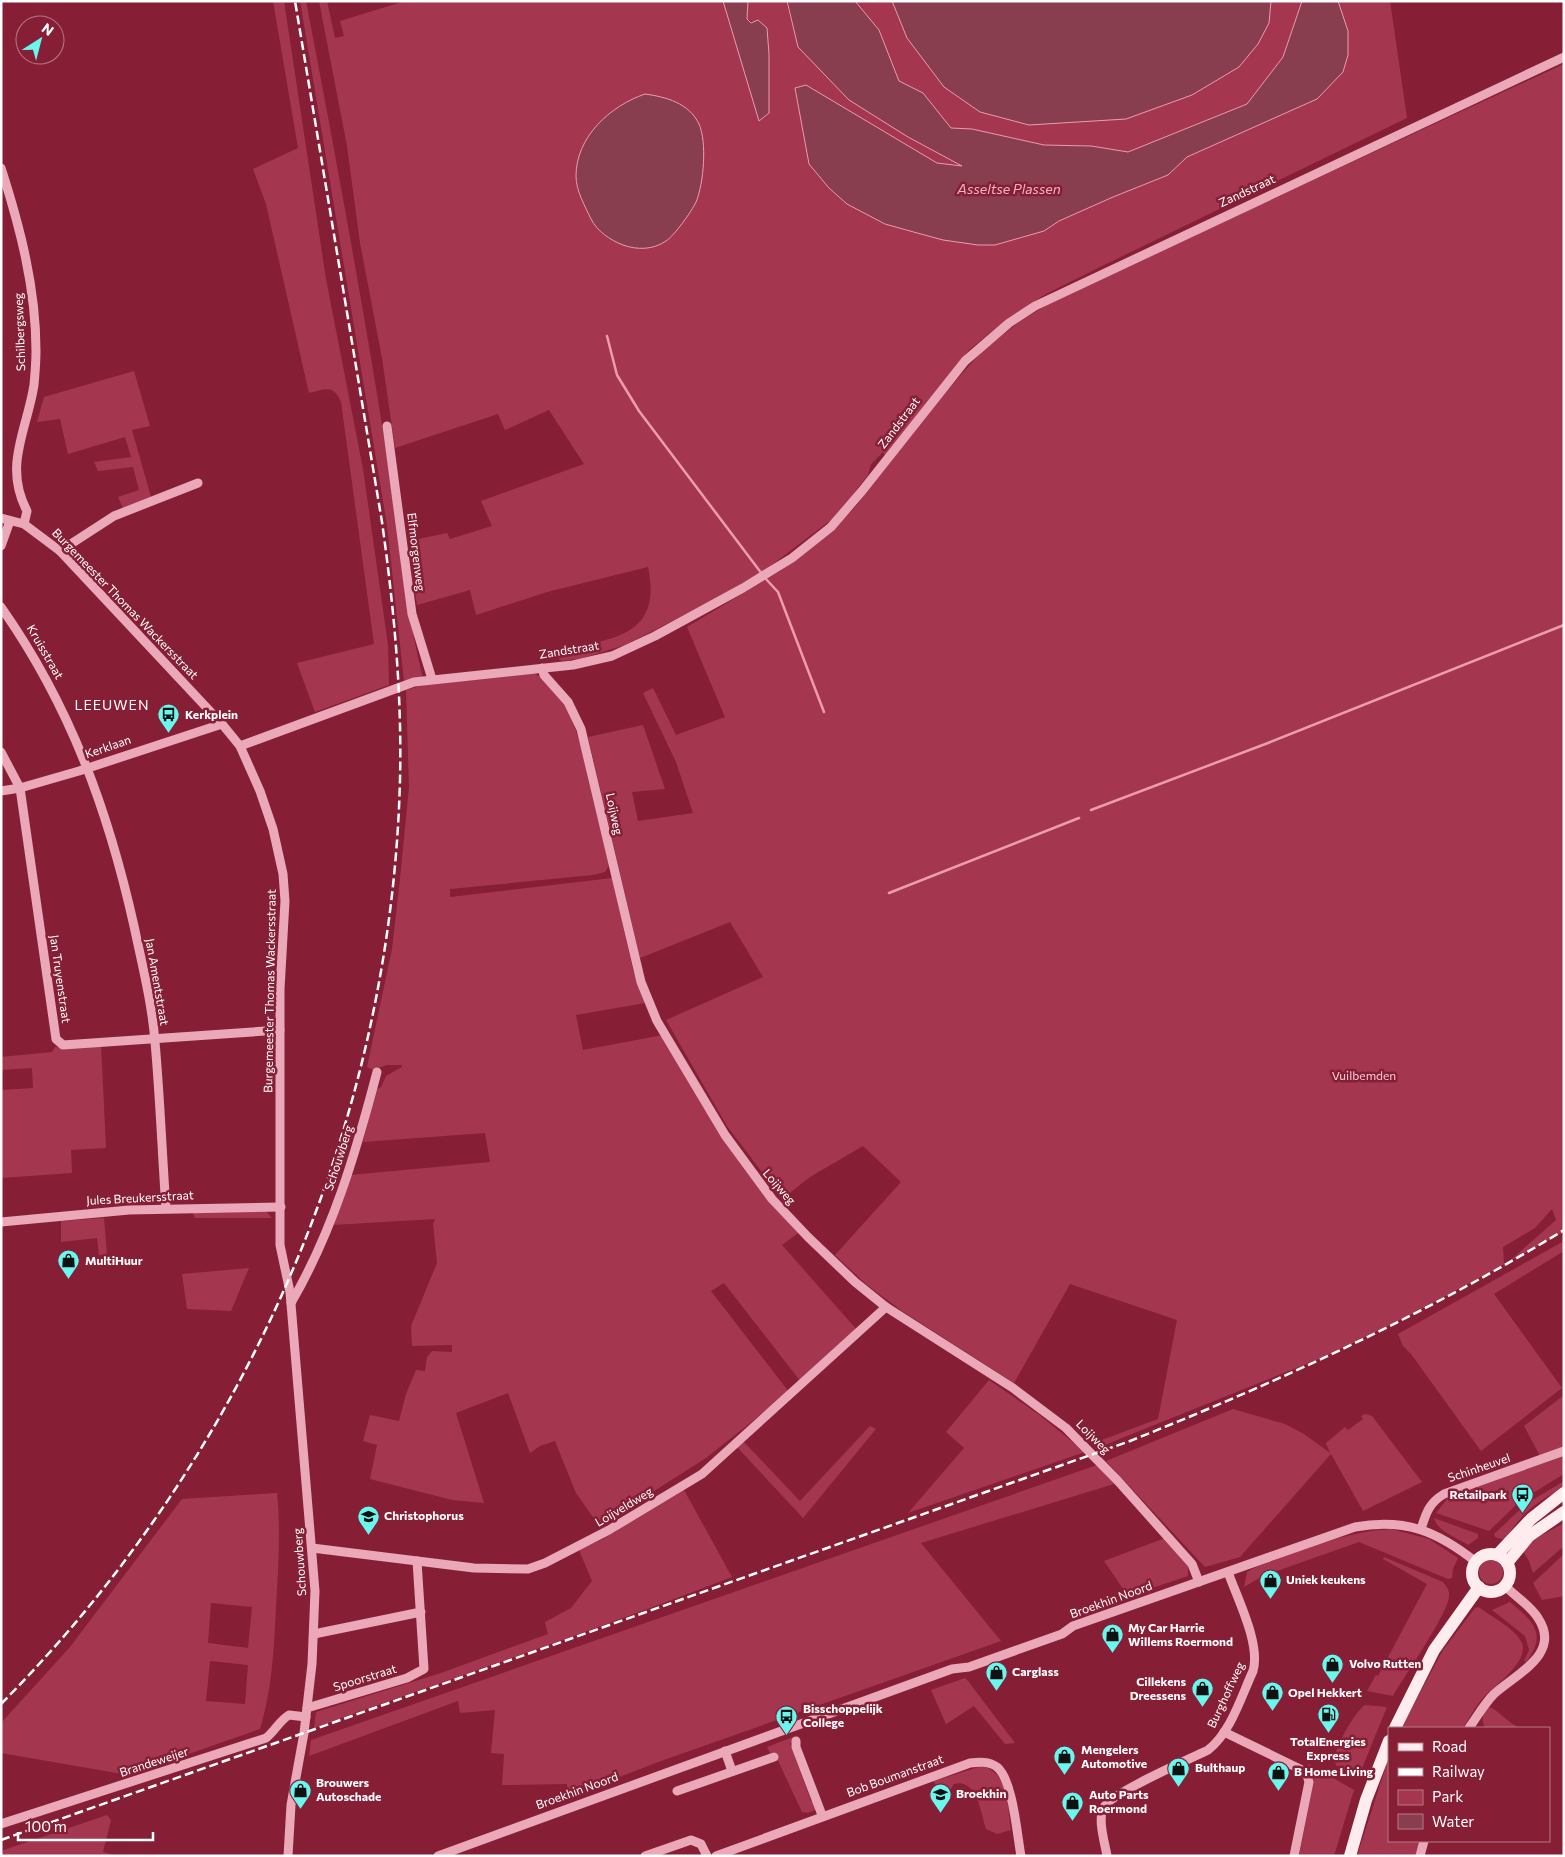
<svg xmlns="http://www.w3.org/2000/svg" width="1565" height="1857" font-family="Commissioner,sans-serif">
	<rect width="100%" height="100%" fill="#861f36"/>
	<g fill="#a53650" fill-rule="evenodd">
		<path d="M273,1H284L326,279L363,469L388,645L389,685L315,712L297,663L374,644L341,402C334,384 325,389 309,393L266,204L253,169L298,148Z"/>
		<path d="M300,1H306C335,152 363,304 387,456C399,530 405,606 423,679L404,681L387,525Z"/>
		<path d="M319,1H327L335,38L344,36L340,21L405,1H723L759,120L769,113V54L767,28L747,19L748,1H786L798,47L908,137L964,166L937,163L806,85L795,89L809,164L829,188L847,204L885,224L943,240L978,245H995L1044,231L1059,221L1113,197L1168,175L1187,157L1317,99L1343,72L1348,31L1338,1H1390L1407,118L1098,268L1046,294L1008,318L969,350L885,455L883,452L871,464L868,475L850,498L831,520L765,570L708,603L625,645L583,658L562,661L558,658L559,651C611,638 663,638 648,567L547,592L476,615L470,590L417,605L411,563L414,540L447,533L450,539L492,526L481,501L584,464L549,410L505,430L498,414L395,448L382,358L360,243L347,146Z"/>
		<polygon points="855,1 892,1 907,38 1258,44 1269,23 1271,1 1302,1 1283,57 1247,104 1128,152 1091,146 1044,145 972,129 951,128 923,93 899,81 879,30"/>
		<path d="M1564,64V1232L1414,1313L1326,1356L1097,1448L1091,1444L1158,1419L1177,1320L1070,1284L1014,1383L902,1311L867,1285L835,1255L901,1182L863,1146L810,1177L782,1199L727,1126L666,1020L763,977L730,922L640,958L588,737L643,725L665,789L632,792L638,821L693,813L676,762L643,693L653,688L676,735L725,717L687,627L782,570L836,527L856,506L943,395L984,349L1022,320L1060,297ZM1552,1209L1556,1220L1504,1266L1503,1247L1535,1228Z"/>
		<polygon points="134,371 150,426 132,430 151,497 123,508 118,497 139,490 133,467 98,471 94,462 131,457 125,437 68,454 60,419 37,422 44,397"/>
		<path d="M534,673C573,696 581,746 590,787C596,813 603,839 609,865L605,872L593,875L450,889V897L612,878L633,970L645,1003L576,1015L583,1050L663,1035L731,1148L801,1231L782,1245L858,1331L801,1382L724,1283L711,1291L789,1392L706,1458L599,1526L576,1493L555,1441L540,1446L530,1453L508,1393L456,1413L484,1503L452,1500L370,1479L377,1445L363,1441L370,1415L399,1421L406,1394L416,1370L425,1371L427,1357L432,1351L452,1352V1345L412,1346L411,1326L437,1263L433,1224L435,1219L332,1225L350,1175L490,1162L485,1133L363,1142L376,1090L381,1087L386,1076L402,1067V1065H387L373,1070L367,1067L392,949L400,879L409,787L406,690L430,683Z"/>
		<polygon points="101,1044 106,1148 71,1150 72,1173 1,1178 1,1090 33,1088 32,1068 1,1070 1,1057 52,1052 55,1047"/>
		<polygon points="266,1211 272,1218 195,1218 192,1212"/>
		<polygon points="104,1218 107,1255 99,1255 97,1238 61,1242 61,1221"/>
		<polygon points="1564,1241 1564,1251 1494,1294 1562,1388 1481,1451 1411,1354 1403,1346 1398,1334"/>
		<polygon points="249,1268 231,1311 187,1309 182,1274"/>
		<polygon points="989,1380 1038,1414 1085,1452 908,1513 964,1448 946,1432"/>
		<polygon points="1564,1395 1564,1447 1540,1456 1524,1426"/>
		<polygon points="1233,1409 1285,1424 1304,1434 1330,1453 1326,1443 1345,1427 1348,1430 1363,1419 1361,1416 1365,1414 1372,1416 1422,1482 1363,1511 1331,1454 1240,1557 1205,1567 1106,1461"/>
		<polygon points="870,1426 876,1429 803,1518 736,1446 743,1441 800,1501"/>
		<polygon points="1564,1454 1564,1474 1520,1501 1489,1531 1436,1513 1448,1498"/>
		<polygon points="1097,1465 1114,1484 921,1543 1001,1641 661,1761 567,1797 567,1784 502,1785 504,1754 491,1753 495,1710 460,1713 458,1701 309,1756 311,1740"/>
		<path d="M1564,1481V1488C1535,1502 1522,1513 1505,1540L1495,1537L1494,1534L1526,1504Z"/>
		<path d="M684,1490L732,1577C594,1631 454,1677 314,1728L316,1712L441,1673L548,1634L545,1622L571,1608L592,1581L579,1550L603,1539Z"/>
		<path d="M277,1493C281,1531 278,1569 276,1608C274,1648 272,1690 260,1729L128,1775L1,1753V1723L70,1647L182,1499ZM211,1603L252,1607L248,1648L208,1643ZM210,1661L248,1665L245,1704L206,1701Z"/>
		<path d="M1434,1518L1478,1534V1538L1468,1545C1456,1537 1438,1532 1434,1518Z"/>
		<polygon points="1564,1523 1564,1546 1533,1573 1529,1561 1523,1551 1533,1540"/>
		<path d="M1391,1529L1429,1539L1458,1558L1453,1569L1452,1578L1448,1579L1359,1542L1263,1576L1244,1587L1247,1572L1254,1568C1299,1551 1343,1532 1391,1529Z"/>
		<polygon points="1165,1538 1188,1564 1188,1576 1128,1596 1104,1561"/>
		<polygon points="1564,1554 1564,1596 1542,1600 1533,1583"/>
		<path d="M1384,1557L1443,1582C1446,1586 1450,1590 1449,1596C1449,1612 1404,1677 1393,1696L1367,1691L1376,1675L1378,1676L1427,1584L1383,1559Z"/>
		<circle cx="1491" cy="1572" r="12"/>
		<path d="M1510,1602C1533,1621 1548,1634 1526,1662L1524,1661L1529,1650L1525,1636L1492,1610Z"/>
		<path d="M1479,1607C1491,1617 1513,1627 1521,1641C1532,1661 1493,1686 1482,1699C1475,1707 1469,1719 1463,1728H1401L1443,1650L1475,1608Z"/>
		<polygon points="965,1678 968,1681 1015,1743 1005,1744 974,1706 946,1724 931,1690"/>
		<path d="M1365,1705L1387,1707L1358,1778C1351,1775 1338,1770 1335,1763C1331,1752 1356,1710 1365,1705Z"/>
		<path d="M1489,1707C1497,1709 1508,1723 1520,1728H1485C1481,1719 1482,1713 1489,1707Z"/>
		<polygon points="793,1737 795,1741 790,1743 811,1801 815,1803 818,1809 808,1813 802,1812 774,1752 770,1753 767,1747"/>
		<polygon points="1389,1757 1389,1841 1420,1841 1416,1856 1357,1856"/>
		<polygon points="1309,1764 1354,1790 1334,1856 1299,1856 1314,1780 1313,1772 1307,1767"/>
		<path d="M982,1766C1010,1774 1007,1806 1011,1830L997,1834L986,1829C981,1814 977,1778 954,1784L950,1790H937L934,1781Z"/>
		<polygon points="107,1815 111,1820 103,1852 117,1856 1,1856 1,1851"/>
	</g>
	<g fill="#893e4f" stroke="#ec9caf">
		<polygon points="723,1 748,1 747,19 751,23 758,20 767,28 769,54 769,113 759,121"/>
		<polygon points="787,1 855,1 879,30 899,81 923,93 951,128 972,129 1044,145 1091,146 1128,152 1247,104 1283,57 1302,1 1338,1 1348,31 1348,55 1343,72 1317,99 1187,157 1168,175 1113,197 1059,221 1044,231 995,245 978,245 943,240 910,231 885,224 847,204 829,188 809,164 795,88 806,85 937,163 962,166 908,137 849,100 798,47"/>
		<polygon points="892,1 1271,1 1269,23 1258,44 1239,67 1192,95 1126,119 1029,125 980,112 944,87 907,38"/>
		<path d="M645,94C666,97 689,103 699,124C707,142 704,183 696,202C692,211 674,236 666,241C653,250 637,250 623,245C610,240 597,231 591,219C585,206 576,191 576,176C576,137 610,106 645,94Z"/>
	</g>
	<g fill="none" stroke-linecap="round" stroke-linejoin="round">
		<g stroke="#ec9caf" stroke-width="2.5">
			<polyline points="607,336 617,375 639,411 762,574"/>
			<polyline points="765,578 778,592 824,712"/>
			<polyline points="1091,810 1268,743 1564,625"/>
			<polyline points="889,893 1079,818"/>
		</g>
		<g stroke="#eaa8b8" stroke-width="9">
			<path d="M1,168C20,227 36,288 36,351C36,362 35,374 34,385C27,430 3,466 27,511L24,524"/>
			<polyline points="387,426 412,614 432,679"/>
			<polyline points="1,518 24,524 60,551 222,724 240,746 260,791 273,829 283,874 285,901 280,989 280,1245 290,1292 315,1591 312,1664 304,1733 291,1805 288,1856"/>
			<polyline points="1,546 10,521"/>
			<polyline points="60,551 114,516 198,483"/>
			<path d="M1,607C70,705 108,810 134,926C142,964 152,1003 155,1042C160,1097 162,1153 166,1208"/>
			<polyline points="542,668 544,675 568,702 581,729 641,982 657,1021 725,1135 772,1199 808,1237 855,1282 886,1307 1013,1388 1066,1428 1118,1481 1192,1564 1199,1582"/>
			<polyline points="240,746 414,682 573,665 612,656 655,636 743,588 792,558 831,527 862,491 965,361 1009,323 1035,306 1564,57"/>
			<polyline points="1,752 20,788 56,1039 63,1045 280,1030"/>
			<polyline points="1,791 20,788 79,771 222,724"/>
			<polyline points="1,1222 129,1210 281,1207"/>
			<path d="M291,1303C333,1231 356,1152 377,1072"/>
			<path d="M1421,1529C1426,1513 1429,1503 1444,1494L1564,1451"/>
			<polyline points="312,1548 474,1568 528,1569 545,1563 609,1530 702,1474 886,1307"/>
			<polyline points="314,1634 421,1612"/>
			<polyline points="307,1708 407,1678 424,1669 417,1561"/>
			<path d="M1469,1728C1477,1717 1484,1704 1494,1694C1516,1674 1562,1654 1538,1618C1531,1606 1515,1596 1505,1586"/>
			<polyline points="1224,1732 1300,1769 1307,1775 1309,1782 1294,1856"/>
			<polyline points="796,1741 796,1747 822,1815"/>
			<polyline points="725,1751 732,1771"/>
			<polyline points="677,1791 774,1757"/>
			<path d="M1,1824L266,1738C275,1731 279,1721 289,1715L306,1717"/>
			<path d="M438,1856L952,1669L969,1667L1062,1634L1073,1626L1355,1527C1405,1518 1437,1531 1476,1562"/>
			<polyline points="645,1856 691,1840 701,1844 707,1856"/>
			<path d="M716,1856L970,1763C979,1762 989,1761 997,1767C1013,1780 1017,1835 1021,1856"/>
			<path d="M1107,1856C1105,1843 1097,1819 1104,1807C1111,1793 1190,1759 1208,1750C1231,1732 1241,1697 1253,1671C1261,1644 1237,1598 1228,1572"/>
			<polyline points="1420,1856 1424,1841"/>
		</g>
		<g stroke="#feecef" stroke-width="12">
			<circle cx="1491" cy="1573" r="19"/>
			<polyline points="1497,1555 1531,1519 1564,1493"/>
			<polyline points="1507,1563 1529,1536 1564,1512"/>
			<polyline points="1395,1728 1434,1650 1479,1587"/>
			<polyline points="1350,1856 1366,1800 1389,1741"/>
		</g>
		<g stroke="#fff" stroke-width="2.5" stroke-dasharray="9 4" stroke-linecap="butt">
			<path d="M1,1704C244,1459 391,1127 400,780C402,693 394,608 382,522L295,1"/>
			<path d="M1,1840L1130,1441C1280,1381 1427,1314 1564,1230"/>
		</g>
	</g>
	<defs>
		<symbol id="bus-pin" viewBox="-11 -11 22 30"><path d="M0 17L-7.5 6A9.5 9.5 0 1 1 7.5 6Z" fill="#68f8ee" stroke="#861f36"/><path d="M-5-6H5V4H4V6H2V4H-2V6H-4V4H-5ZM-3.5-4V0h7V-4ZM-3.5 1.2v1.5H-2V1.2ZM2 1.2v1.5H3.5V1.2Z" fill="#111"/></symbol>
		<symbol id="shop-pin" viewBox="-11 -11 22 30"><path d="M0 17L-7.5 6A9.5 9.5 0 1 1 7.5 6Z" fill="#68f8ee" stroke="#861f36"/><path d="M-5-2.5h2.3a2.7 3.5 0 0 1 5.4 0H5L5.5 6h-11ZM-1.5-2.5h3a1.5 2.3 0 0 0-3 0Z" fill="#111"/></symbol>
		<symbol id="school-pin" viewBox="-11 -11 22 30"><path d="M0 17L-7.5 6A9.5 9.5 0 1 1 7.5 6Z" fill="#68f8ee" stroke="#861f36"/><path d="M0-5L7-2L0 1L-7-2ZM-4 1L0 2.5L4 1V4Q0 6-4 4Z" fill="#111"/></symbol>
		<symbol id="fuel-pin" viewBox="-11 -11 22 30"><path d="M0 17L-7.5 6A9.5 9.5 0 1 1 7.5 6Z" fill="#68f8ee" stroke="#861f36"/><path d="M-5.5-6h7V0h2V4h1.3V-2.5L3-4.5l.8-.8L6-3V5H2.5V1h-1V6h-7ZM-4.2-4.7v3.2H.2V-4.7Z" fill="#111"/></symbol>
	</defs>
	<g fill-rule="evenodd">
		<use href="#bus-pin" x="156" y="702" width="25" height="34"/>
		<use href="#shop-pin" x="56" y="1248" width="25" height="34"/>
		<use href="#bus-pin" x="1510" y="1482" width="25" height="34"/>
		<use href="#school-pin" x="356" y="1504" width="25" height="34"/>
		<use href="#shop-pin" x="1258" y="1568" width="25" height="34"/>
		<use href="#shop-pin" x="1100" y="1622" width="25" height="34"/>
		<use href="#shop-pin" x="1320" y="1652" width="25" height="34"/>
		<use href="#shop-pin" x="984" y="1660" width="25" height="34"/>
		<use href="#shop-pin" x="1190" y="1676" width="25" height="34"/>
		<use href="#shop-pin" x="1260" y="1680" width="25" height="34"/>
		<use href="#fuel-pin" x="1316" y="1702" width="25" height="34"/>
		<use href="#bus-pin" x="774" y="1704" width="25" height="34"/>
		<use href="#shop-pin" x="1052" y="1744" width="25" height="34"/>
		<use href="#shop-pin" x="1166" y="1756" width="25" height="34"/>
		<use href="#shop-pin" x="1266" y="1760" width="25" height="34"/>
		<use href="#shop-pin" x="288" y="1778" width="25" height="34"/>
		<use href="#school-pin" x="928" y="1782" width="25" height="34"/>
		<use href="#shop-pin" x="1060" y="1790" width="25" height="34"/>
	</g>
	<g text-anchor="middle" stroke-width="5" stroke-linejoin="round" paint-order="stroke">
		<g font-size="12" fill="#fff" stroke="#861f36">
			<text transform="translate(1247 191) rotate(-25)" y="4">Zandstraat</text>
			<text transform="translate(20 332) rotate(-92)" y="4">Schilbergsweg</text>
			<text transform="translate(899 423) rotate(-53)" y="4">Zandstraat</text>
			<text transform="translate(416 552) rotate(83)" y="4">Elfmorgenweg</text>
			<text transform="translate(125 604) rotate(46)" y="4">Burgemeester Thomas Wackersstraat</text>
			<text transform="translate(569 650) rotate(-9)" y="4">Zandstraat</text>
			<text transform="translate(45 652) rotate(60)" y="4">Kruisstraat</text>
			<text transform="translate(108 747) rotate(-19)" y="4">Kerklaan</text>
			<text transform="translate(614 814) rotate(78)" y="4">Loijweg</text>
			<text transform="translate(60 979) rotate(82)" y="4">Jan Truyenstraat</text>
			<text transform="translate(157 982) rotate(80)" y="4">Jan Amentstraat</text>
			<text transform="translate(270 991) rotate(-89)" y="4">Burgemeester Thomas Wackersstraat</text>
			<text transform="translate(339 1158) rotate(-72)" y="4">Schouwberg</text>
			<text transform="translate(779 1187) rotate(49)" y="4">Loijweg</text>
			<text transform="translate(140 1198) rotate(-3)" y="4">Jules Breukersstraat</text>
			<text transform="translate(1093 1437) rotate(45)" y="4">Loijweg</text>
			<text transform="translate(1479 1468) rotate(-19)" y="4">Schinheuvel</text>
			<text transform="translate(624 1507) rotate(-31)" y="4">Loijveldweg</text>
			<text transform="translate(300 1562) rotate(-94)" y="4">Schouwberg</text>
			<text transform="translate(1111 1600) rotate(-20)" y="4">Broekhin Noord</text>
			<text transform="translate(365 1678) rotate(-17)" y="4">Spoorstraat</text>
			<text transform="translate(1226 1695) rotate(-65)" y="4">Burghoffweg</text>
			<text transform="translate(154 1762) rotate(-18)" y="4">Brandeweijer</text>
			<text transform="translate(895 1776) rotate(-20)" y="4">Bob Boumanstraat</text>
			<text transform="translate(577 1791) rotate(-20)" y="4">Broekhin Noord</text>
		</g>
		<g font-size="12" font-weight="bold" fill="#fff" stroke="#861f36" text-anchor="start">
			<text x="185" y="719">Kerkplein</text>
			<text x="85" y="1265">MultiHuur</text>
			<text x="1507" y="1499" text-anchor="end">Retailpark</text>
			<text x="384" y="1520">Christophorus</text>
			<text x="1286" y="1584">Uniek keukens</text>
			<text x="1128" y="1632">My Car Harrie<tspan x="1128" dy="14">Willems Roermond</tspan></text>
			<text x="1349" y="1668">Volvo Rutten</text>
			<text x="1012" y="1676">Carglass</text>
			<text x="1186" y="1686" text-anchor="end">Cillekens<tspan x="1186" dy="14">Dreessens</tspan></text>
			<text x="1288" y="1697">Opel Hekkert</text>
			<text x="803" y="1713">Bisschoppelijk<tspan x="803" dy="14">College</tspan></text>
			<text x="1328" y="1746" text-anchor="middle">TotalEnergies<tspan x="1328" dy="14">Express</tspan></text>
			<text x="1081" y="1754">Mengelers<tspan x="1081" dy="14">Automotive</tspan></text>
			<text x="1195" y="1772">Bulthaup</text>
			<text x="1294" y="1776">B Home Living</text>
			<text x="316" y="1787">Brouwers<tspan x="316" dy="14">Autoschade</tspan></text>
			<text x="956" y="1798">Broekhin</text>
			<text x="1089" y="1799">Auto Parts<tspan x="1089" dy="14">Roermond</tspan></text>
		</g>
		<g font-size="12" fill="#f7cdd7" stroke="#861f36">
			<text x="1364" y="1080">Vuilbemden</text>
		</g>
		<g font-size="14" font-style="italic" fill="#f1b4c3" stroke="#861f36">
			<text x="1009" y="194">Asseltse Plassen</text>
		</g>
		<g font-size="14" letter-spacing="1" fill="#fff" stroke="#861f36">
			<text x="112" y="710">LEEUWEN</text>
		</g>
	</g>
	<rect width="1565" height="1857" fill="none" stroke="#ffffff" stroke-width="5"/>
	<rect x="1388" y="1727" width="162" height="115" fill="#861f36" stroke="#b67986"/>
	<rect x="1398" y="1743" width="25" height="8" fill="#feecef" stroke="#b67986"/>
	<text x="1432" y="1752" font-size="15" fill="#ffffff">Road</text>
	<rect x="1398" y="1768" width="25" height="8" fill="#ffffff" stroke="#b67986"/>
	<text x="1432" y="1777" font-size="15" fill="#ffffff">Railway</text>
	<rect x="1398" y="1790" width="25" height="15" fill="#a53650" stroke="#b67986"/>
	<text x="1432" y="1802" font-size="15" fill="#ffffff">Park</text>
	<rect x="1398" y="1814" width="25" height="15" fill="#893e4f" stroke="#b67986"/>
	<text x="1432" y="1827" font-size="15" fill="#ffffff">Water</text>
	<g transform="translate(40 40) rotate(36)"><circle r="24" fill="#861f36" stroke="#b67986"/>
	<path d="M0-4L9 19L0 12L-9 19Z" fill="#68f8ee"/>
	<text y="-8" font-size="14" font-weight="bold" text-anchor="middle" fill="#ffffff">N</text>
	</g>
	<path d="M18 1832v8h135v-8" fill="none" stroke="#ffffff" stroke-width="2.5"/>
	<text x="25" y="1832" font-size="15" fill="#ffffff" stroke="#861f36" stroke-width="4" paint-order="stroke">100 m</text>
</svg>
